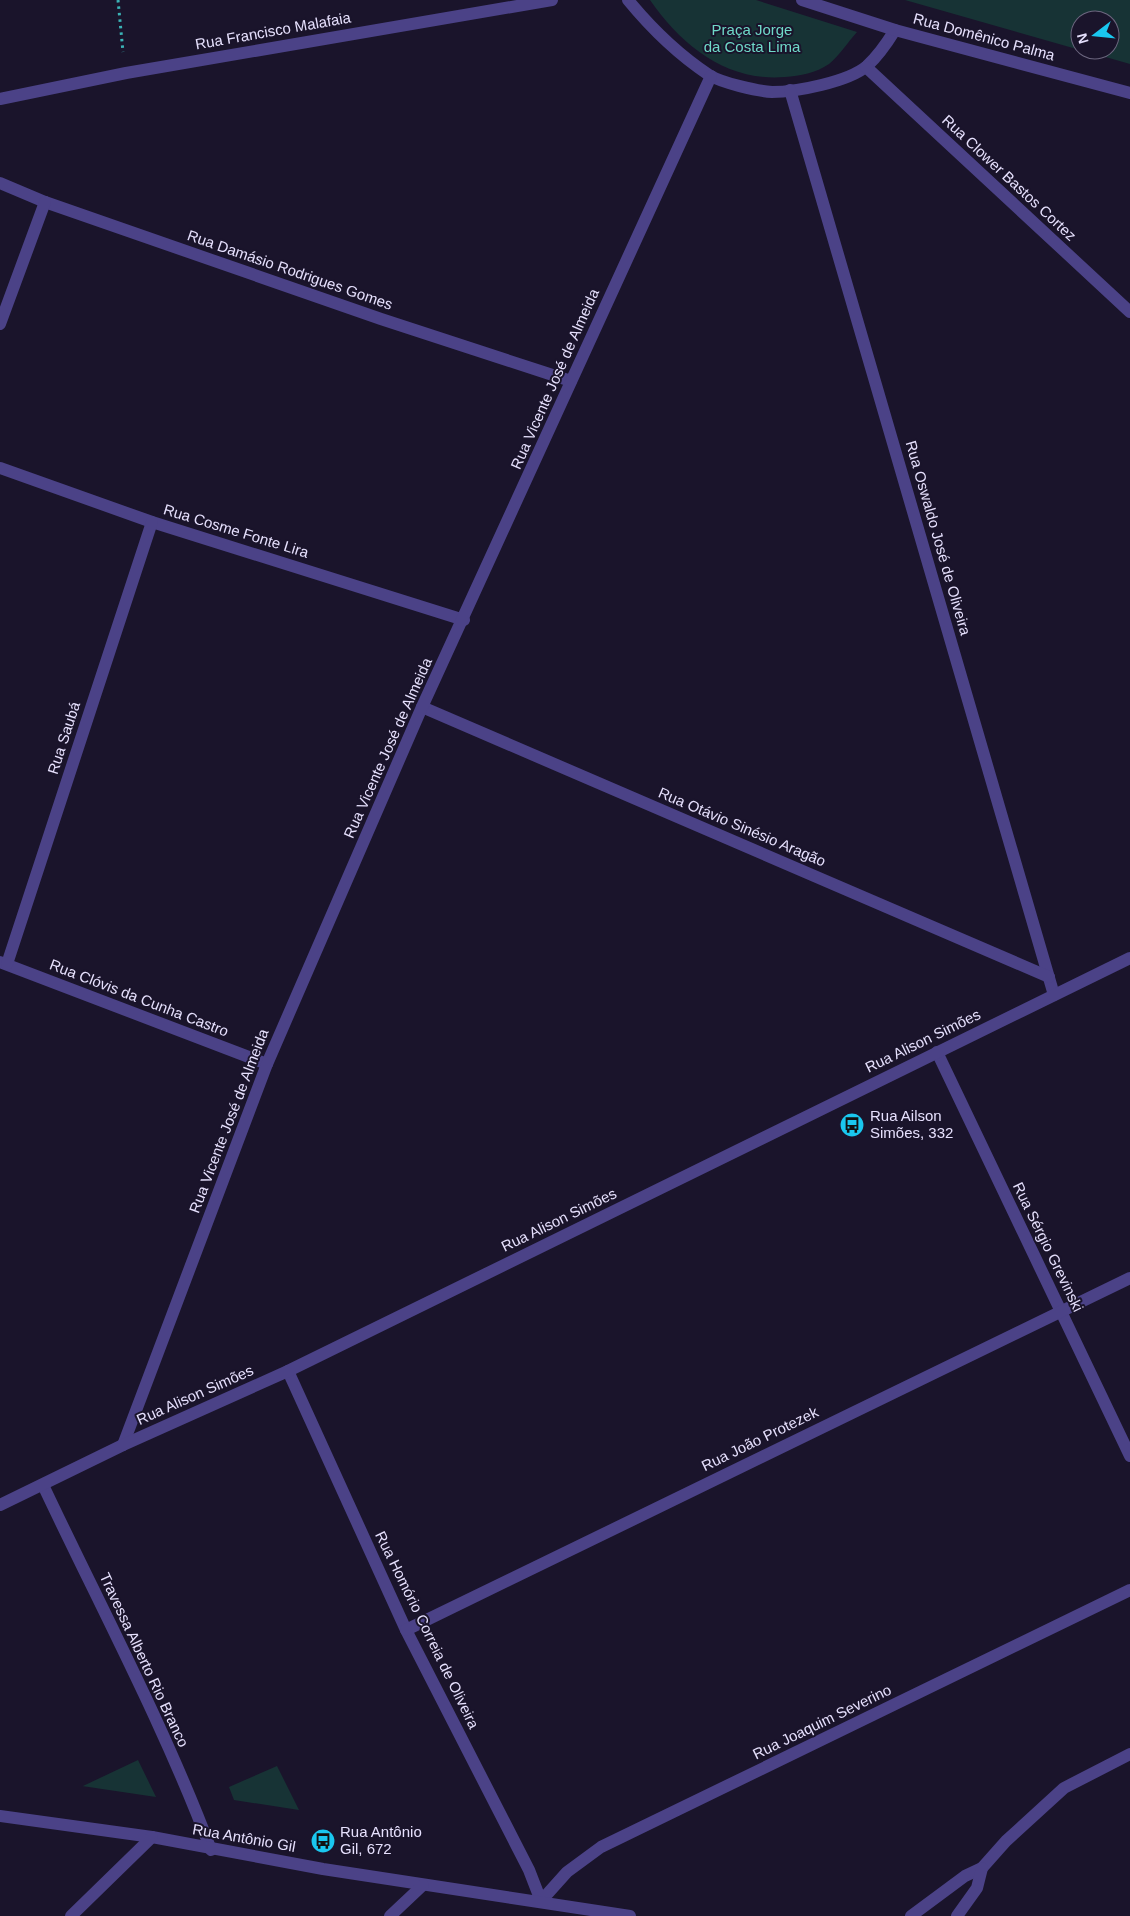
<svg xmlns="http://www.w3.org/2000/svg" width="1130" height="1916" font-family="Helvetica,sans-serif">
	<rect width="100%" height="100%" fill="#1a142b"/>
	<g fill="#173335">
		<path d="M650,0H756L857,32C848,42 839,56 829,64C816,73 800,76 785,77C727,82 682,46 650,0Z"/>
		<polygon points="905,0 1130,0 1130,64 1081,50 1110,50 1110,20 1080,20 1080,50"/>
		<polygon points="138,1760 156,1797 82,1786 83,1786"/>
		<polygon points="277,1766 299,1810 234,1800 229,1787"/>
	</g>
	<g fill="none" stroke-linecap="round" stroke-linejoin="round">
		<polyline stroke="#3bb3b6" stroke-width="3" stroke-dasharray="2.5 4" stroke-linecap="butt" points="118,0 123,52"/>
		<g stroke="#4b4287" stroke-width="12">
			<path d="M628,0C651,28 679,55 709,75C722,83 757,91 772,92C796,92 848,82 867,66C878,56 887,43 895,30"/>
			<polyline points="802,0 895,30 1130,93"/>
			<polyline points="866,67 1130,312"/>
			<polyline points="790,90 1054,995"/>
			<polyline points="0,99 126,73 552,0"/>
			<polyline points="0,183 45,202 381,319 571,381"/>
			<polyline points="0,324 45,202"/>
			<polyline points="0,468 152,522 464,620"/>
			<polyline points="422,707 1049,977"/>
			<polyline points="0,962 267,1064"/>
			<polyline points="7,964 152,522"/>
			<polyline points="937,1052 1130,1456"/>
			<polyline points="288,1371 406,1630 529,1870 541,1901 567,1872 601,1847 1130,1590"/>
			<polyline points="123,1445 267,1064 422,707 711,76"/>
			<path d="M43,1485C100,1606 164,1725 211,1850"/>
			<polyline points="0,1505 123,1445 288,1371 1130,958"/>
			<polyline points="406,1630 1130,1278"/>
			<polyline points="0,1816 152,1837 323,1869 630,1916"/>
			<polyline points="71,1916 152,1837"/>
			<polyline points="390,1916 423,1885"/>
			<polyline points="911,1916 965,1876 982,1868 1006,1841 1064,1788 1130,1754"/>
			<polyline points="957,1916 977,1888 982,1868"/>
		</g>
	</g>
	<defs>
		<symbol id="bus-disc" viewBox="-11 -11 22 22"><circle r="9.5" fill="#1ac7ef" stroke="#1a142b"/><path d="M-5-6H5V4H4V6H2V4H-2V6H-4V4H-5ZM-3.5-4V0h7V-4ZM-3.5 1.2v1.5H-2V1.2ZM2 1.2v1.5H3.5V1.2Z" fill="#111"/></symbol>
	</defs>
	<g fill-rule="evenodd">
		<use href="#bus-disc" x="838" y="1111" width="28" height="28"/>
		<use href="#bus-disc" x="309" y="1827" width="28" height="28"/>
	</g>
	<g text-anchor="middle" stroke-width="4" stroke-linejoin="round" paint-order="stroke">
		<g font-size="15" fill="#6fd9c8" stroke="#1a142b">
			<text x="752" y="35">Praça Jorge<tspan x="752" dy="17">da Costa Lima</tspan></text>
		</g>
		<g font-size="15" fill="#e6e0fd" stroke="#1a142b">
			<text transform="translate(273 31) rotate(-10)" y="5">Rua Francisco Malafaia</text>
			<text transform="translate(984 37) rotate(15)" y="5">Rua Domênico Palma</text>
			<text transform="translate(1009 178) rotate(43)" y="5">Rua Clower Bastos Cortez</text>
			<text transform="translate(290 270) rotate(19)" y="5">Rua Damásio Rodrigues Gomes</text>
			<text transform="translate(555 379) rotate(-66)" y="5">Rua Vicente José de Almeida</text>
			<text transform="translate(236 531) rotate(17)" y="5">Rua Cosme Fonte Lira</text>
			<text transform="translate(938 538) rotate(74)" y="5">Rua Oswaldo José de Oliveira</text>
			<text transform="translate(64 738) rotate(-72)" y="5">Rua Saubá</text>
			<text transform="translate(388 748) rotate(-66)" y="5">Rua Vicente José de Almeida</text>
			<text transform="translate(742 827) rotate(23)" y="5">Rua Otávio Sinésio Aragão</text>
			<text transform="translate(139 998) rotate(21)" y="5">Rua Clóvis da Cunha Castro</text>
			<text transform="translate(923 1041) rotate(-26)" y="5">Rua Alison Simões</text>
			<text transform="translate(229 1121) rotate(-69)" y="5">Rua Vicente José de Almeida</text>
			<text transform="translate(559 1220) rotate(-26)" y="5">Rua Alison Simões</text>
			<text transform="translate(1048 1247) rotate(64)" y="5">Rua Sérgio Grevinski</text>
			<text transform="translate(195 1395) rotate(-24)" y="5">Rua Alison Simões</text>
			<text transform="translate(760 1439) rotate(-26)" y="5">Rua João Protezek</text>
			<text transform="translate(427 1630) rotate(64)" y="5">Rua Homório Correia de Oliveira</text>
			<text transform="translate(144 1660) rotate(65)" y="5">Travessa Alberto Rio Branco</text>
			<text transform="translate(822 1722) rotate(-26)" y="5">Rua Joaquim Severino</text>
			<text transform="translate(244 1838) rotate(10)" y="5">Rua Antônio Gil</text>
		</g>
		<g font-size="15" fill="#e6e0fd" stroke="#1a142b" text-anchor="start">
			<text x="870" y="1121">Rua Ailson<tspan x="870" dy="17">Simões, 332</tspan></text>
			<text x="340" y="1837">Rua Antônio<tspan x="340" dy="17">Gil, 672</tspan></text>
		</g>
	</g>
	<g transform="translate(1095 35) rotate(254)"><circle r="24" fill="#1a142b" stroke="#6c667f"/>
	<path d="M0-4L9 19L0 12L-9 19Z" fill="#1ac7ef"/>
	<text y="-8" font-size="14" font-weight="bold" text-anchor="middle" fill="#e6e0fd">N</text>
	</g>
</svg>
